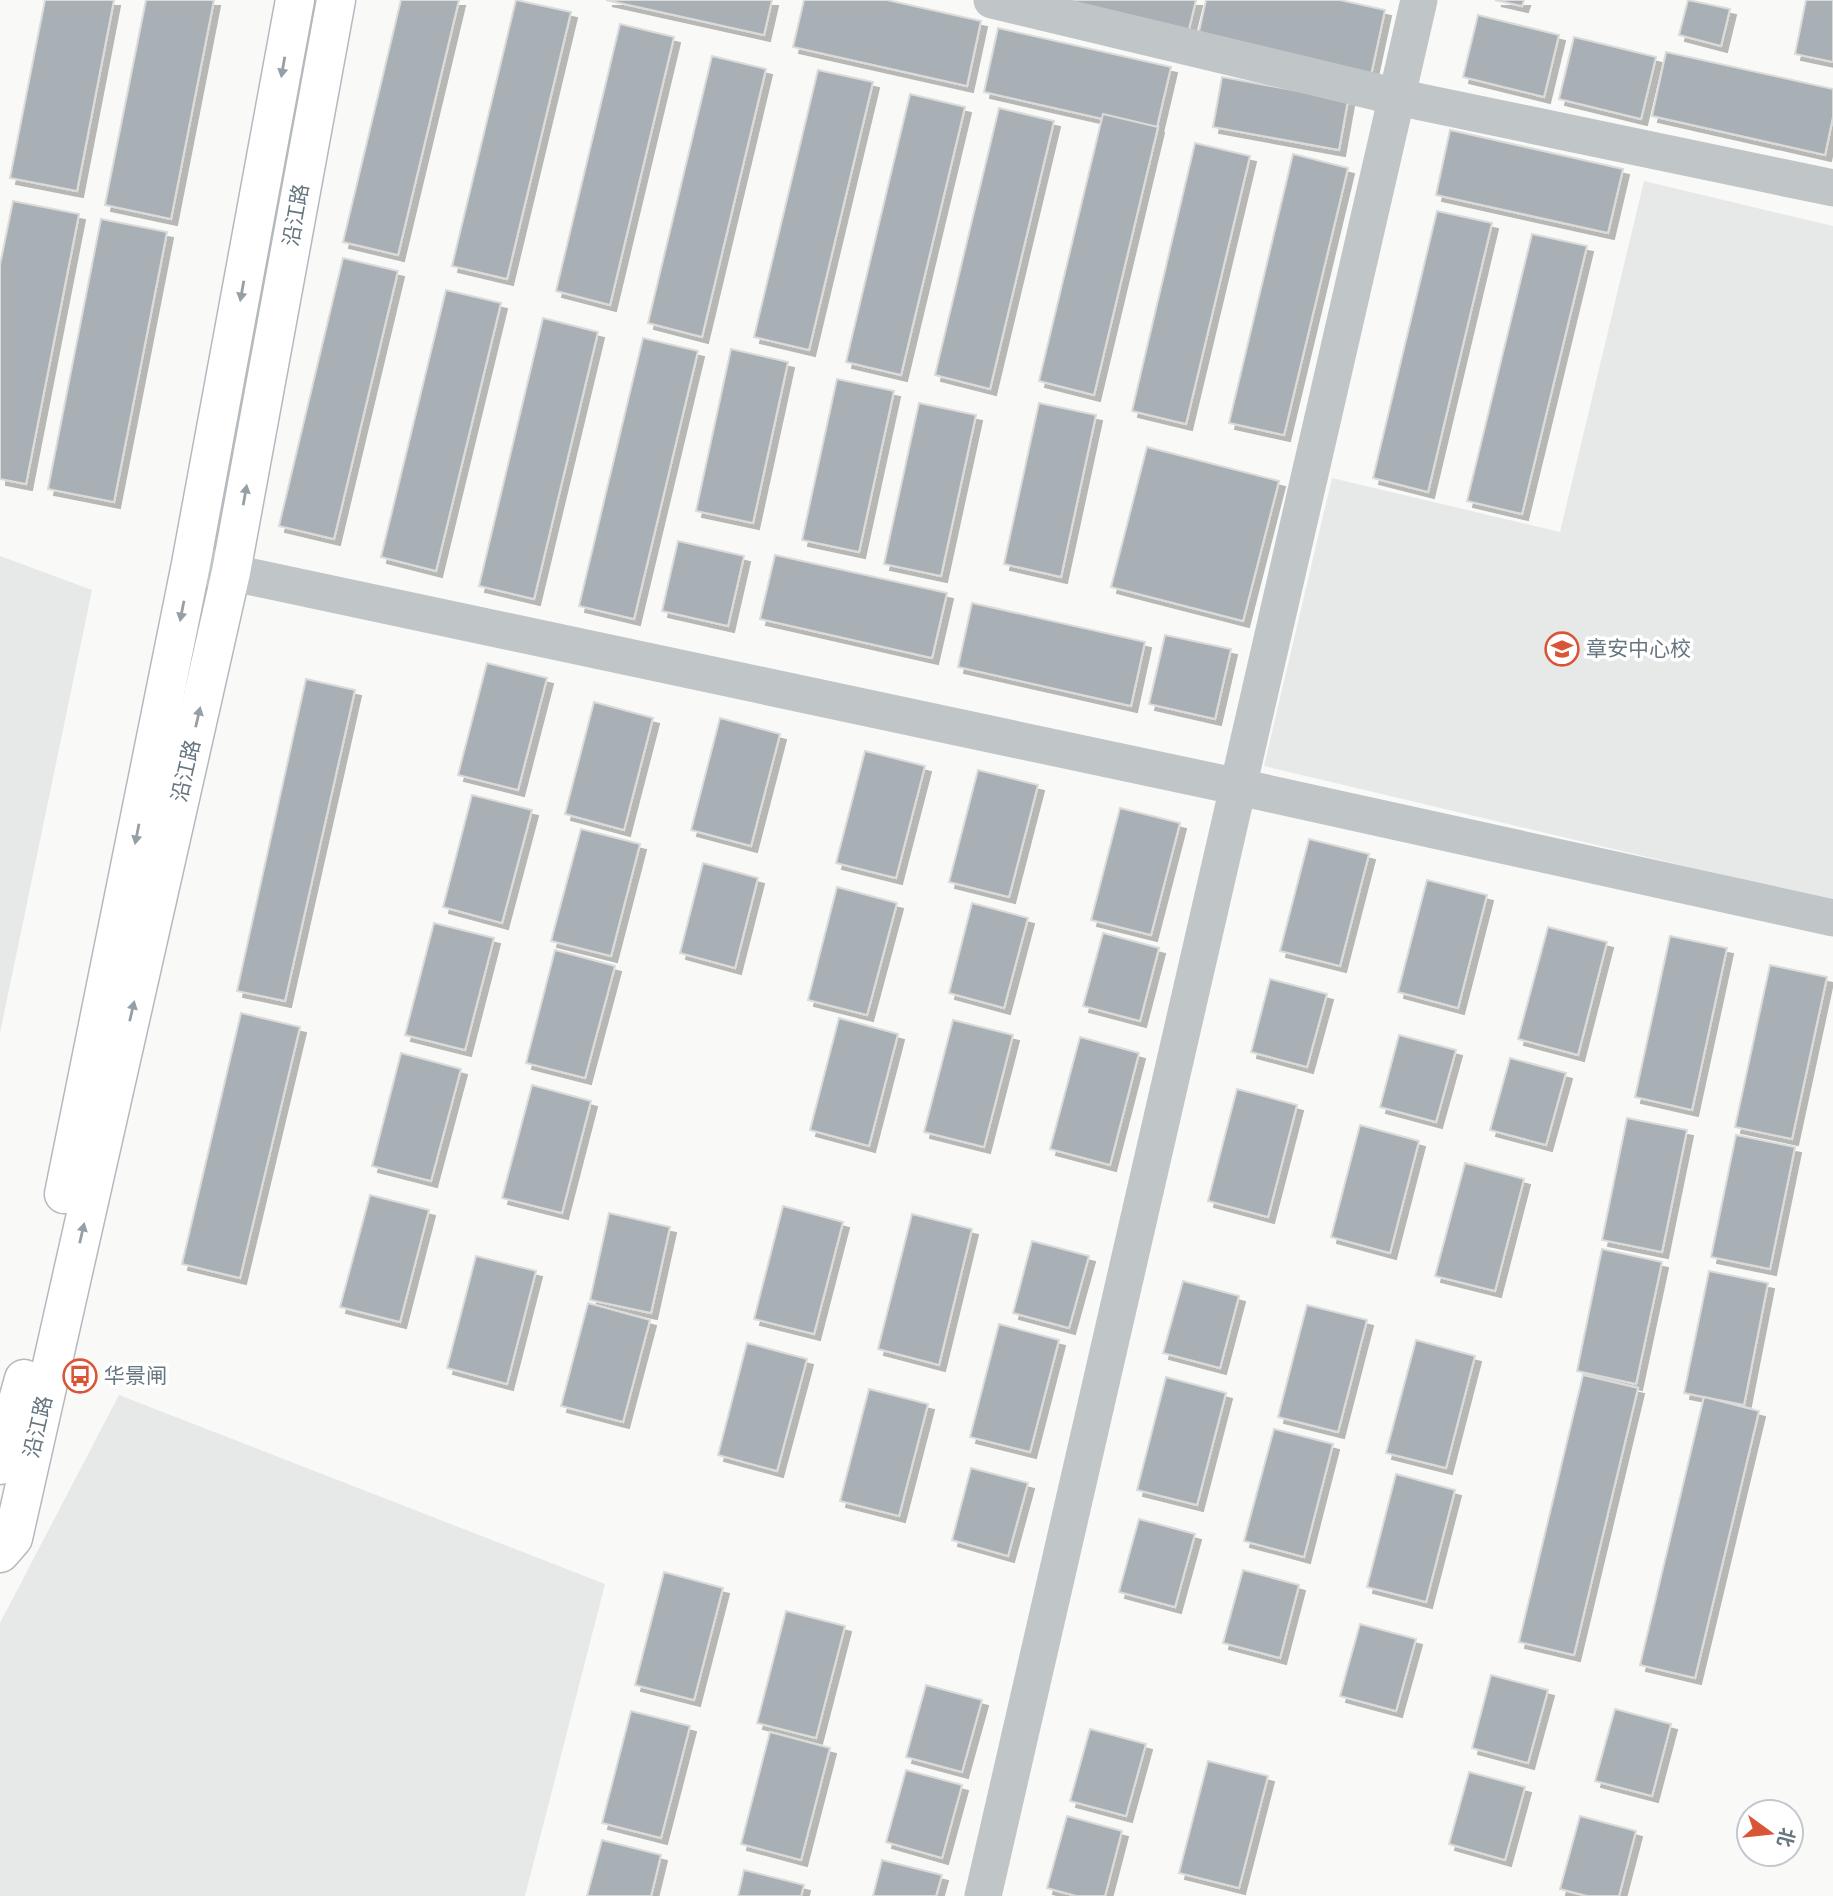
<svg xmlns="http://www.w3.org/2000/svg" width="1833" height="1896" font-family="'Fira Sans','Noto Sans SC',sans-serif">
	<defs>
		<filter id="shadow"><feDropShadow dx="6" dy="6" stdDeviation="0" flood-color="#0004"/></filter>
	</defs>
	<rect width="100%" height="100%" fill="#f9f9f7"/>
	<g fill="#e7e8e8">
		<polygon points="1644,181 1833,226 1833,901 1264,766 1332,478 1560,532"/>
		<polygon points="0,556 92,590 0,1033"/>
		<polygon points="119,1395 605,1584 525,1896 0,1896 0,1623"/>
	</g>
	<g fill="#a8b0b6" stroke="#dbdbd9" stroke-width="2" filter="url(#shadow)">
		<polygon points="45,0 114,0 77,191 10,178"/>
		<polygon points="146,0 214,0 171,219 105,205"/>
		<polygon points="401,0 459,0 398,255 343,242"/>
		<polygon points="516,0 571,12 507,279 452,266"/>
		<polygon points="606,0 772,0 764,35"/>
		<polygon points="804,0 887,0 981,21 967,86 793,47"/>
		<polygon points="1039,0 1196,0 1188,33"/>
		<polygon points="1206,0 1340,0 1385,10 1371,75 1198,36"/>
		<polygon points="1495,0 1524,0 1522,6"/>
		<polygon points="1688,0 1730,9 1721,46 1679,35"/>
		<polygon points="1806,0 1833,0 1833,62 1795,54"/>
		<polygon points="1478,15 1559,35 1544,97 1463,77"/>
		<polygon points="620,24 674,37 610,305 556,291"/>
		<polygon points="998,28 1171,67 1156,131 984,92"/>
		<polygon points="1574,37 1656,57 1641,119 1559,99"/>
		<polygon points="1666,52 1833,89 1833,117 1825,155 1652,116"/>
		<polygon points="712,56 766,69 702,337 648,323"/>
		<polygon points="818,70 873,82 809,350 754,337"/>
		<polygon points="1222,77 1348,100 1339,150 1213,127"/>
		<polygon points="910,94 965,107 901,375 846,362"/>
		<polygon points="999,108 1054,121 990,389 935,375"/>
		<polygon points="1103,114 1158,127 1094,395 1039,381"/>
		<polygon points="1450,130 1623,169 1608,233 1436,195"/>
		<polygon points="1195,143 1250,156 1186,424 1132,411"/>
		<polygon points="1293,154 1348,168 1284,435 1229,423"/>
		<polygon points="13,201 79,214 26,484 0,479 0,265"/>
		<polygon points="1437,211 1492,223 1428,492 1373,478"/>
		<polygon points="101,219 167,232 114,502 48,489"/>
		<polygon points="1532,234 1587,246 1522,514 1467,501"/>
		<polygon points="343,258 398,271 334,539 279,526"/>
		<polygon points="446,290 501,303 436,571 381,557"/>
		<polygon points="543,318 598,332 534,599 479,586"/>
		<polygon points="643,338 698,351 634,619 579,606"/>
		<polygon points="731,349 788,362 753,523 696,511"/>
		<polygon points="837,379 894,391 859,552 802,540"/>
		<polygon points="919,403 976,415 941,576 884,564"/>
		<polygon points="1039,403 1096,415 1061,577 1004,564"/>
		<polygon points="1147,447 1279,481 1243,621 1111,587"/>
		<polygon points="678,541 744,556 728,626 662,611"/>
		<polygon points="775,555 947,593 932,658 760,619"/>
		<polygon points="972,603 1145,642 1131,706 958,667"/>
		<polygon points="1165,635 1231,649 1215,719 1149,704"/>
		<polygon points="487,663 547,678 518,790 458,775"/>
		<polygon points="306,679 355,690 285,1001 237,991"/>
		<polygon points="594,702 653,718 624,830 565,814"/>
		<polygon points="720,718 780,734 751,846 691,830"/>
		<polygon points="865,751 925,766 896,878 836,863"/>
		<polygon points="978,770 1038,785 1009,897 949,882"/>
		<polygon points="472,795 532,810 502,923 443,907"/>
		<polygon points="1120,808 1180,823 1151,935 1091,920"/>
		<polygon points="581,829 640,844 611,956 551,941"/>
		<polygon points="1309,839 1369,854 1340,966 1280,951"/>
		<polygon points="703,863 758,878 735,968 680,953"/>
		<polygon points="1427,880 1487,895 1458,1008 1398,992"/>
		<polygon points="837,887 897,903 867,1015 808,1000"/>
		<polygon points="972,903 1028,918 1004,1008 949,993"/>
		<polygon points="434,923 494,938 465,1050 405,1035"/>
		<polygon points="1548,927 1607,942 1578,1055 1518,1039"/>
		<polygon points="1103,933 1159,948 1140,1021 1083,1006"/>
		<polygon points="1670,936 1727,948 1692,1110 1635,1097"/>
		<polygon points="555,950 615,966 585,1078 526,1063"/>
		<polygon points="1770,965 1827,977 1792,1139 1735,1127"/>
		<polygon points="1270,979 1327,994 1307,1067 1251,1052"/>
		<polygon points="241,1013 300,1027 240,1278 182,1264"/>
		<polygon points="839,1018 898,1034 869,1146 810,1130"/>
		<polygon points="953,1020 1013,1035 984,1147 924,1132"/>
		<polygon points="1399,1035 1456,1050 1436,1122 1380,1107"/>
		<polygon points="1080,1037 1139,1053 1110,1165 1050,1149"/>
		<polygon points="401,1053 461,1069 431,1181 372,1166"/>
		<polygon points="1510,1058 1566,1073 1546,1145 1490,1130"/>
		<polygon points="532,1085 591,1101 562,1213 502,1198"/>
		<polygon points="1237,1089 1297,1105 1268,1217 1208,1201"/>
		<polygon points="1627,1118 1687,1130 1662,1252 1602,1240"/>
		<polygon points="1360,1125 1419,1141 1390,1253 1331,1237"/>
		<polygon points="1736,1135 1795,1147 1770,1269 1711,1257"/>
		<polygon points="1465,1163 1524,1179 1495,1291 1435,1276"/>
		<polygon points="370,1195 429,1210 400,1322 340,1307"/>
		<polygon points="783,1206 843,1222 814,1334 754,1319"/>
		<polygon points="609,1213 670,1227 651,1313 590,1300"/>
		<polygon points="912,1214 972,1229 939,1365 878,1349"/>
		<polygon points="1032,1241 1089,1256 1069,1328 1013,1313"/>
		<polygon points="1602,1249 1662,1262 1636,1384 1577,1371"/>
		<polygon points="476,1256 536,1271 507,1384 447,1368"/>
		<polygon points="1709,1271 1768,1283 1744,1405 1684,1393"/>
		<polygon points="1183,1281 1239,1296 1220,1368 1163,1353"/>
		<polygon points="588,1303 650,1320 623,1422 561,1406"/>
		<polygon points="1307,1305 1367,1320 1338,1432 1278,1417"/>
		<polygon points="999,1324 1059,1340 1030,1452 970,1437"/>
		<polygon points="1416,1340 1475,1356 1446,1468 1386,1453"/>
		<polygon points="747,1343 807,1359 777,1471 718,1455"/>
		<polygon points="1583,1375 1638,1388 1574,1655 1519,1642"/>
		<polygon points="1166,1377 1226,1393 1197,1505 1137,1490"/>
		<polygon points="869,1389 928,1404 899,1516 840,1501"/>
		<polygon points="1704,1397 1759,1411 1695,1678 1640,1665"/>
		<polygon points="1274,1429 1333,1444 1304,1557 1244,1541"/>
		<polygon points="971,1468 1028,1483 1008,1556 952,1540"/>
		<polygon points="1396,1474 1455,1490 1426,1602 1367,1587"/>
		<polygon points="1139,1519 1195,1534 1175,1607 1119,1592"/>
		<polygon points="1243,1570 1299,1585 1280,1658 1223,1643"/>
		<polygon points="664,1572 723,1588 694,1700 635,1685"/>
		<polygon points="786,1611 845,1626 816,1738 757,1723"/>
		<polygon points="1360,1624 1416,1639 1396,1711 1340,1696"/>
		<polygon points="1491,1675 1548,1690 1528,1763 1472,1748"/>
		<polygon points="926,1685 982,1700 962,1772 906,1757"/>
		<polygon points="1615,1709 1671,1724 1652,1796 1595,1781"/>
		<polygon points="631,1711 690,1726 661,1838 602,1823"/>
		<polygon points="1090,1729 1146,1744 1126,1816 1070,1801"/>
		<polygon points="770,1732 830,1748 801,1860 741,1844"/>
		<polygon points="1208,1761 1268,1776 1239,1888 1179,1873"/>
		<polygon points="906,1770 962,1785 942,1858 886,1842"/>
		<polygon points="1469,1772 1525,1787 1505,1860 1449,1844"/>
		<polygon points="1067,1816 1122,1831 1105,1896 1076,1896 1047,1888"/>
		<polygon points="1580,1816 1636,1831 1619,1896 1587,1896 1560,1889"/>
		<polygon points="602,1840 661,1855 651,1896 587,1896"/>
		<polygon points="882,1860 942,1875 936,1896 873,1896"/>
		<polygon points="744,1870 804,1885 801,1896 738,1896"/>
	</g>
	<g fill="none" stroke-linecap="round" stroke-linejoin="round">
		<defs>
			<g id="major">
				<polyline points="64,1194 191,564 295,0"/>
				<polyline points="0,1465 24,1379"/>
				<polyline points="0,1553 13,1538 231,572 336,0"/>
			</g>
		</defs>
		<use href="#major" stroke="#b4b9bd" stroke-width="41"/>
		<g stroke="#c0c5c8" stroke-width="37">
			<polyline points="992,0 1397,97 1833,188"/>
			<polyline points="191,564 1239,787 1833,918"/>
			<polyline points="983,1896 1419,0"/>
		</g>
		<use href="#major" stroke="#fff" stroke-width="38"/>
	</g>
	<defs><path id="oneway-solid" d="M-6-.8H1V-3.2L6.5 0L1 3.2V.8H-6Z" transform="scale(1.75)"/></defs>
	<g fill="#949fa6">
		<use href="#oneway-solid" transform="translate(283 67) rotate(100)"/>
		<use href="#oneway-solid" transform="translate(242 291) rotate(100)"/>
		<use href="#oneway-solid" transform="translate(245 495) rotate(-80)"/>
		<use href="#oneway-solid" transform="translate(182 611) rotate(101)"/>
		<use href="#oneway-solid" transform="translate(198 717) rotate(-77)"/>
		<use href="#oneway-solid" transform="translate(137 834) rotate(101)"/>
		<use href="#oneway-solid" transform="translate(132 1011) rotate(-77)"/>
		<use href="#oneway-solid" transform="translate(82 1233) rotate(-77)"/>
	</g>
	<defs>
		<symbol id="school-ring" viewBox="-11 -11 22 22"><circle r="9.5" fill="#fff" stroke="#d95537" stroke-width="1.5"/><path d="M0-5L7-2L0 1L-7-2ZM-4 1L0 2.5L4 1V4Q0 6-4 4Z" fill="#d95537"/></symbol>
		<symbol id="bus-ring" viewBox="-11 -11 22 22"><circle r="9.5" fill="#fff" stroke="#d95537" stroke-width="1.5"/><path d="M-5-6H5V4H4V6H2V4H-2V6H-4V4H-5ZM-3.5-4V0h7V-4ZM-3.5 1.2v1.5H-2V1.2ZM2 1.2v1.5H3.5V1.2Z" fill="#d95537"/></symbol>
	</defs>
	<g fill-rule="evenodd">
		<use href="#school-ring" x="1543" y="630" width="38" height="38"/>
		<use href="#bus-ring" x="61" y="1357" width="38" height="38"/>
	</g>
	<g text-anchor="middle" stroke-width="7" stroke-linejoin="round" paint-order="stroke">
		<g font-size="21" fill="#667680" stroke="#fff">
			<text transform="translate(296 215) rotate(-80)" y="7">沿江路</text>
			<text transform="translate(186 771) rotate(-77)" y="7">沿江路</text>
			<text transform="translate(38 1427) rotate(-77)" y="7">沿江路</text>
		</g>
		<g font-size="21" fill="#667680" stroke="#fff" text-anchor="start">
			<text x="1586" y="656">章安中心校</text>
			<text x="104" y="1383">华景闸</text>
		</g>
	</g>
	<g transform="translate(1770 1833) rotate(105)"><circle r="33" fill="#ffffff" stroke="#c2c8cc" stroke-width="2"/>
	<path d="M0-5L12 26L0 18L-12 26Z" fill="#d95537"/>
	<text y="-10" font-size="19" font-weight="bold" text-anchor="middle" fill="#667680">北</text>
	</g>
</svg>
